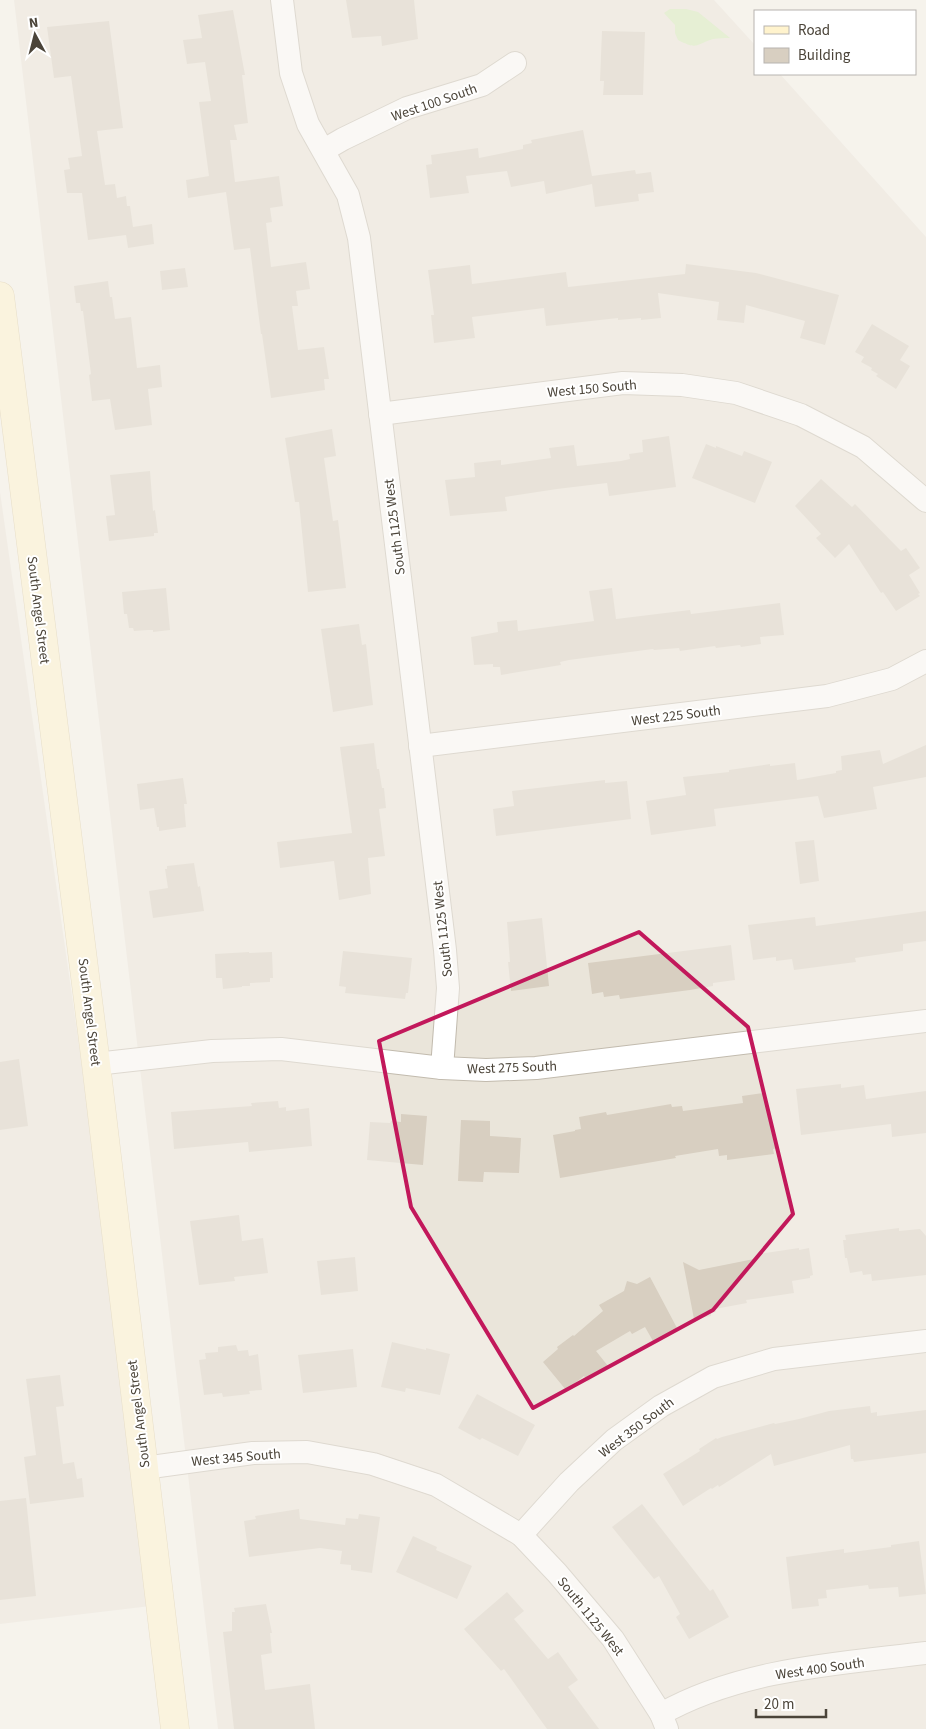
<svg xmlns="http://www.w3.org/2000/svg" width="926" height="1729" font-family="'Source Sans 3',sans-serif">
	<rect width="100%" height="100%" fill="#f6f3ec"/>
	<g fill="#eae5da">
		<polygon points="14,0 714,0 755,45 755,74 780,74 926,237 926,1729 218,1729"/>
		<polygon points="0,492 159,1605 0,1624"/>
	</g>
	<path fill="#d2eab5" d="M670,9H686L698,12L730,38C725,38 718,38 713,39C694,45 698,50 678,40L675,33V25L664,13Z"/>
	<g fill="#d8cfc1">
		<polygon points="346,0 414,0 418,39 382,46 381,36 352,38"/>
		<polygon points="233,10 245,75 242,75 248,123 234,125 237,140 230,140 235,182 279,176 283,206 270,208 272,222 266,223 271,267 306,262 310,289 296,291 298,306 292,306 298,350 324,347 329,379 324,379 325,390 271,398 262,334 261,334 250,248 234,250 226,192 188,198 186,180 209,176 199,102 211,101 205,62 187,64 183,40 202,38 198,15"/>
		<polygon points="109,21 123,128 97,131 105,185 115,184 117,198 126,196 127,206 130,206 133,227 152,224 154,244 128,248 126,235 88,240 82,193 67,193 64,170 70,169 68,158 82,156 71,76 54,78 47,27"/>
		<polygon points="602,31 645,32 643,95 603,95 604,81 600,81"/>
		<polygon points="583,130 592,176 635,170 636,174 651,172 654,192 638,194 639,201 595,207 592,184 546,194 544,181 511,187 507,171 466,176 469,193 430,198 426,165 432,164 431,155 478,148 479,158 523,149 523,145 532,143 531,140"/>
		<polygon points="686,264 756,273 839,295 825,345 800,338 805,321 746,305 744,323 717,320 719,302 658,293 661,318 641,320 641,318 618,320 618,318 546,326 544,308 472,317 475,338 434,343 431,315 434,315 428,270 470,265 472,284 566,272 568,287 685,274"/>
		<polygon points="185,268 188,287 162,290 160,271"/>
		<polygon points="108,281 110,297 112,297 115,319 131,317 137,368 160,365 162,387 148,389 152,425 115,430 110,399 92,401 89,375 91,374 83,311 81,311 80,303 76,303 74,286"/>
		<polygon points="872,324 909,346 900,360 910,366 896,389 876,376 878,374 871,370 872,368 861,362 864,357 855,352"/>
		<polygon points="332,429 336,456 324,458 333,521 338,520 346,588 308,592 299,502 295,502 285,438"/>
		<polygon points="669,436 676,487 609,496 607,483 557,489 505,497 507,511 450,516 445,480 475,477 474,463 501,460 501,465 551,458 549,448 574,445 577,466 621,461 630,459 629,454 643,452 642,440"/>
		<polygon points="706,444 716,448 716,446 742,456 744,451 772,462 755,503 692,478"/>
		<polygon points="150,471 153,511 155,510 158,533 154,533 154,536 109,541 106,516 115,515 110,475"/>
		<polygon points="821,479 852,507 855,504 901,551 906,548 920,568 909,575 920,593 918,594 920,596 896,611 883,592 881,593 849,544 835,558 816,538 821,534 795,506"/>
		<polygon points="166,588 170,630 153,632 153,630 148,630 134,631 133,628 129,628 127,614 124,614 122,592"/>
		<polygon points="612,588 616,619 690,610 691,614 780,603 784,635 760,637 761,644 741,647 740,645 716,648 715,646 680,651 679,648 654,650 653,649 569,660 560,662 561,665 501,675 500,667 493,667 493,664 474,665 471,637 498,632 497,622 517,620 518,631 594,621 589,591"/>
		<polygon points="359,624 362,645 366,644 373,705 333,712 321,629"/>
		<polygon points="374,743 377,769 379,769 382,788 384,788 386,808 379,809 385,856 368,858 371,894 339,900 334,861 280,868 277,842 352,833 340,747"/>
		<polygon points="926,745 926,777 873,787 877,809 824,818 818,796 714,809 716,826 651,835 646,801 686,795 683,777 729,772 729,770 770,764 770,766 795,763 797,780 836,773 836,771 842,770 841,756 880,750 883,764"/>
		<polygon points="183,778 187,804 184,804 186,827 159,831 159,827 157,827 154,808 140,810 137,784"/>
		<polygon points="605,780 605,783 627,781 631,819 496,836 493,809 514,806 512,791"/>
		<polygon points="814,840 819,881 800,884 795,842"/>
		<polygon points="194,863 198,887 200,886 204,911 153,918 149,891 168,888 165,869 167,869 167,866"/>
		<polygon points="926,911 926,941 903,944 903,951 855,958 856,962 794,970 792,959 776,961 776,957 753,960 748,925 815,917 816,926"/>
		<polygon points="542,918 549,986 511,991 508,962 510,962 507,922"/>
		<polygon points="731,945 735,980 713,983 713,986 690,990 620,999 619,995 604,997 603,992 592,994 588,963"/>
		<polygon points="343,951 412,958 408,993 406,993 405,999 345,993 346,987 339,986"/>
		<polygon points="249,952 249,953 272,952 273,978 270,978 270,982 250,983 250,986 242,986 242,987 223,989 222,978 216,978 215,954"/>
		<polygon points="19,1059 28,1126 0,1130 0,1062"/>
		<polygon points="841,1084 841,1088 864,1085 866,1099 926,1091 926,1133 892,1137 891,1124 801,1135 796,1089"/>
		<polygon points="763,1093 779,1148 773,1149 774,1154 727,1160 727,1155 719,1156 718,1149 675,1156 676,1158 560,1178 553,1135 575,1131 575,1130 581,1129 579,1117 606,1112 607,1115 671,1104 672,1107 682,1106 683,1111 743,1103 742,1096"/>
		<polygon points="278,1101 279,1108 286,1107 286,1111 309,1108 312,1146 249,1152 248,1142 174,1149 171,1112 252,1106 251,1103"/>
		<polygon points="401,1114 427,1116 423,1165 367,1160 370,1122 390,1123 391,1121 401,1122"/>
		<polygon points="461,1120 490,1121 490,1136 521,1138 519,1173 484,1172 483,1182 458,1181"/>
		<polygon points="239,1215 242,1241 263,1238 268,1273 234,1277 235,1281 199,1285 190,1221"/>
		<polygon points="899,1228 899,1231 920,1229 926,1236 926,1275 872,1281 871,1274 863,1275 862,1271 850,1273 847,1258 845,1258 843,1240 846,1240 845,1235"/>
		<polygon points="799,1248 799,1250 809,1248 813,1275 810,1276 810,1278 792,1281 794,1293 746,1300 747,1303 715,1309 716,1312 711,1313 711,1316 694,1319 683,1262 699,1270 759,1258 759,1254"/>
		<polygon points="355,1257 358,1291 321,1295 317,1261"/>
		<polygon points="650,1277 677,1328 653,1341 645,1327 632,1334 630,1331 596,1351 608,1366 588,1382 584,1376 566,1390 543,1362 558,1349 557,1347 573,1335 574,1336 603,1311 599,1305 624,1291 627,1281 637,1284"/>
		<polygon points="392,1342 426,1350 426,1348 450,1354 440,1395 406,1388 405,1392 381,1387"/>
		<polygon points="236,1345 238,1351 248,1350 249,1356 258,1354 262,1390 249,1391 250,1394 223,1397 222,1393 204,1395 199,1360 206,1359 205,1353 218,1352 218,1347"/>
		<polygon points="353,1349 357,1387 303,1393 298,1355"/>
		<polygon points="60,1375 64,1406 56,1407 63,1464 74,1462 77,1479 82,1478 84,1497 30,1504 24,1457 36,1455 26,1379"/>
		<polygon points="477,1394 535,1425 518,1456 482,1438 480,1440 458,1428"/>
		<polygon points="870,1406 871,1413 877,1412 877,1416 926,1410 926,1453 854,1462 853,1459 851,1459 850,1445 774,1466 771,1454 719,1487 718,1485 712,1489 711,1488 683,1506 663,1474 700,1451 699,1449 716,1438 717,1439 722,1437 774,1423 775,1424 799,1419 829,1411"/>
		<polygon points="26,1498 36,1596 0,1600 0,1501"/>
		<polygon points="642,1504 710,1591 713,1589 729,1617 689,1639 676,1617 680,1614 659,1576 654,1579 612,1527"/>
		<polygon points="299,1509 300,1519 345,1525 346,1518 358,1519 359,1514 380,1517 372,1573 351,1570 351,1565 340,1564 342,1551 320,1548 249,1557 244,1521 256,1519 255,1516"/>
		<polygon points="413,1536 437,1547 436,1550 472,1566 457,1599 396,1572"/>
		<polygon points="919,1541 926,1594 899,1597 898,1587 869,1589 868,1585 826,1590 827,1598 818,1599 819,1606 792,1609 786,1557 844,1549 844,1553 891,1547 891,1545"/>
		<polygon points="507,1592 524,1611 514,1619 548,1659 558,1652 578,1680 568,1687 599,1729 547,1729 504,1669 501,1671 464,1629"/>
		<polygon points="266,1604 272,1633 270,1633 272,1653 261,1655 265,1690 310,1684 315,1729 234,1729 223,1632 232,1631 232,1612 235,1612 234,1608"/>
	</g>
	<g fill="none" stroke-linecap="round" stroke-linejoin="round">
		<defs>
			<g id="minor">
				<polyline points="282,0 291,73 308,124 348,195 359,238 445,950 448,988 442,1068"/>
				<polyline points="324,150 343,139 407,108 482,85 515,63"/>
				<polyline points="380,414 623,383 682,385 736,393 801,415 863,447 926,501"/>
				<polyline points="420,746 827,696 892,679 926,661"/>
				<polyline points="96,1064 212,1051 281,1049 442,1068 486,1070 536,1068 926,1021"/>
				<polyline points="144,1468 253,1453 307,1452 373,1464 436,1485 521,1535 557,1573 613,1639 661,1714 667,1729"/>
				<polyline points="521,1535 569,1482 614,1440 661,1406 713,1377 774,1359 926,1341"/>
				<path d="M661,1714C741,1669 836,1664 926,1653"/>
			</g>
			<polyline id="secondary" points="0,296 96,1064 175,1729"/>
		</defs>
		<use href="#minor" stroke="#c2bbae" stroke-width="24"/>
		<use href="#secondary" stroke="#d6c79b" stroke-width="29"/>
		<use href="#minor" stroke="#fff" stroke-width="22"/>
		<use href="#secondary" stroke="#fff3cd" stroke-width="28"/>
	</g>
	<path d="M0 0H926V1729H0ZM639,932L748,1027L793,1214L713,1310L533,1408L411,1207L379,1041Z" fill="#f6f3ec" fill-opacity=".55" fill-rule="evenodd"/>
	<path fill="none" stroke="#c2185b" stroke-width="4" stroke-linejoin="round" d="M639,932L748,1027L793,1214L713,1310L533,1408L411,1207L379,1041Z"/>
	<g text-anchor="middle" stroke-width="4" stroke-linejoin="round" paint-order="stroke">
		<g font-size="14" fill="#4b4439" stroke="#fff">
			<text transform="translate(434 102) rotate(-19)" y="5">West 100 South</text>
			<text transform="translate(592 388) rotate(-5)" y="5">West 150 South</text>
			<text transform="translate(394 527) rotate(-97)" y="5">South 1125 West</text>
			<text transform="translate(39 610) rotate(83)" y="5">South Angel Street</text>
			<text transform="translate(676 715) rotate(-7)" y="5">West 225 South</text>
			<text transform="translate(442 929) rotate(-96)" y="5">South 1125 West</text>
			<text transform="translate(90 1012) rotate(83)" y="5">South Angel Street</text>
			<text transform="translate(512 1067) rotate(-2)" y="5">West 275 South</text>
			<text transform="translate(138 1414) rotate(-97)" y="5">South Angel Street</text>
			<text transform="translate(636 1427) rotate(-37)" y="5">West 350 South</text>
			<text transform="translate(236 1457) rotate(-5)" y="5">West 345 South</text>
			<text transform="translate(591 1616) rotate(51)" y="5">South 1125 West</text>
			<text transform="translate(820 1668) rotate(-8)" y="5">West 400 South</text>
		</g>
	</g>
	<rect x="754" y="10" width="162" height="65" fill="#ffffff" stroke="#b7b4b0"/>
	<rect x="764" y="26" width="25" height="8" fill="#fff3cd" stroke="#b7b4b0"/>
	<text x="798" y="35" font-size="15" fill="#4b4439">Road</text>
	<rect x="764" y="48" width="25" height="15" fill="#d8cfc1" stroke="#b7b4b0"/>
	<text x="798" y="60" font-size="15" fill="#4b4439">Building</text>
	<g transform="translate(35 35) rotate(353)" stroke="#ffffff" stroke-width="4" paint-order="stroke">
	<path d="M0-4L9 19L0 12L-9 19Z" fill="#4b4439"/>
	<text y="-8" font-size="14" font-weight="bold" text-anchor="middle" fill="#4b4439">N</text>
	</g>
	<path d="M756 1709v8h70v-8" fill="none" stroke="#4b4439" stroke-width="2.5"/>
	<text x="764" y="1709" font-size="15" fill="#4b4439" stroke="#ffffff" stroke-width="4" paint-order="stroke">20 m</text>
</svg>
